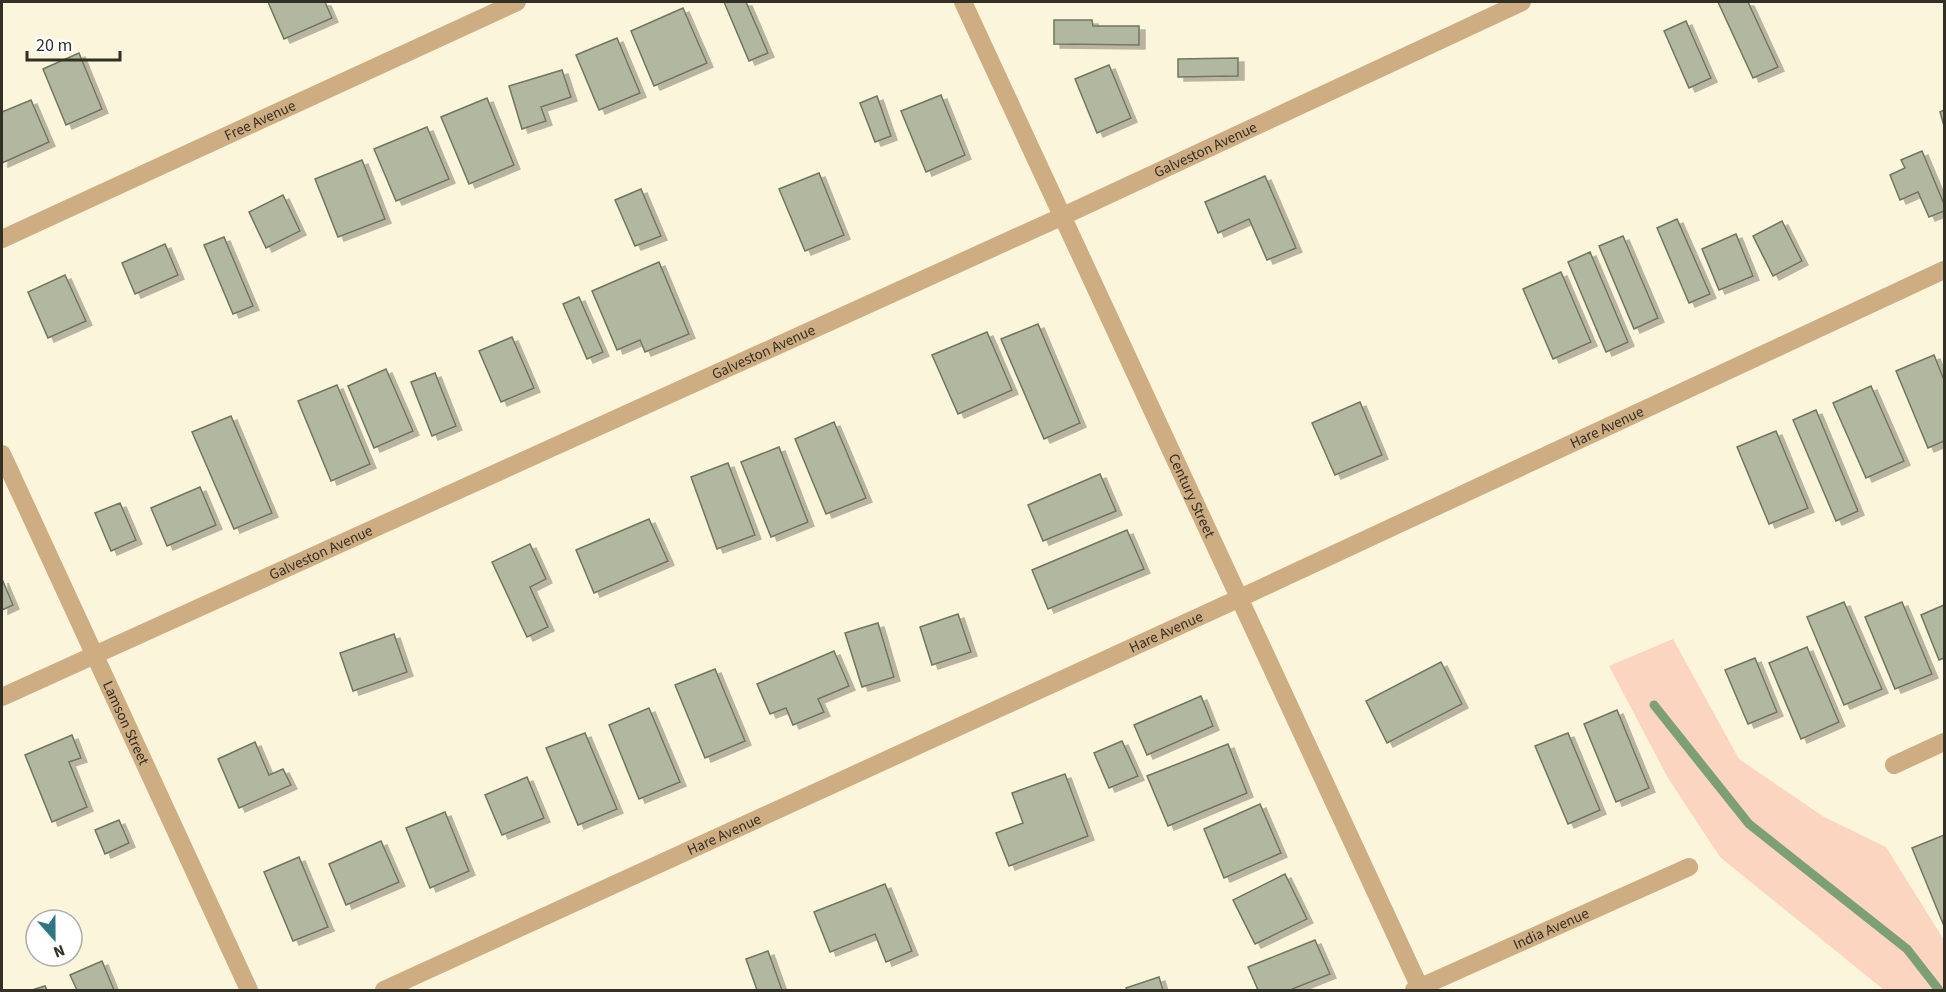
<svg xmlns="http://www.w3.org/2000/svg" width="1946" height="992" font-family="'Source Sans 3',sans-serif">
	<defs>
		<filter id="shadow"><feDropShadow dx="6" dy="4" stdDeviation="0" flood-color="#0004"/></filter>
	</defs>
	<rect width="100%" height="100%" fill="#fbf5db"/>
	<polygon fill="#fcd5c1" points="1673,639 1739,759 1824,817 1886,847 1944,940 1944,990 1884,990 1720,857 1668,778 1609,666"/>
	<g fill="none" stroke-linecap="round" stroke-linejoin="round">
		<polyline stroke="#7c9f74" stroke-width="9" points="1654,705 1749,824 1907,949 1939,990"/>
	</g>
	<g fill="#b2b89f" stroke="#70765f" stroke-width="1.5" filter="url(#shadow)">
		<polygon points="268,2 325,2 332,18 284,39"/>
		<polygon points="724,2 746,2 768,53 749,61"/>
		<polygon points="1718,2 1748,2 1778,67 1753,78"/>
		<polygon points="683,8 707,63 654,86 631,31"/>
		<polygon points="1054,20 1092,20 1093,26 1139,26 1139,45 1054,44"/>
		<polygon points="1686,21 1711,78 1689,88 1664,31"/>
		<polygon points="617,38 640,93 599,110 576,55"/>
		<polygon points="79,53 102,109 66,125 43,69"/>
		<polygon points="1238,58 1238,76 1178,77 1178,59"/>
		<polygon points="1109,65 1131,118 1097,133 1075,79"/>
		<polygon points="562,70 571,97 541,107 546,121 522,129 509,86"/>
		<polygon points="941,95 965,155 926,172 901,111"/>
		<polygon points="877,96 891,136 875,142 860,103"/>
		<polygon points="487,98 514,165 469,184 441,117"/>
		<polygon points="31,100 49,142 2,163 2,112"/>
		<polygon points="1944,110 1944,126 1940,112"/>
		<polygon points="427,127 449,179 396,201 374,149"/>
		<polygon points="1922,151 1944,204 1944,211 1929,217 1918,192 1900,200 1890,175 1905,168 1901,160"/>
		<polygon points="362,160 385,219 338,237 315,179"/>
		<polygon points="819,173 844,235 805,251 779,189"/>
		<polygon points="1265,176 1296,248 1267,260 1249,219 1218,233 1205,202"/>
		<polygon points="641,189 661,236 635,246 615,200"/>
		<polygon points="283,195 300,231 266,248 249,212"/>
		<polygon points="1677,219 1710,294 1689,303 1657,228"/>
		<polygon points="1782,221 1802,261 1773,276 1753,236"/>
		<polygon points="1736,234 1753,276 1719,290 1702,249"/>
		<polygon points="1623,236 1658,318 1634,329 1599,246"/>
		<polygon points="224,237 253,306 233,314 204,245"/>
		<polygon points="165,244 178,275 135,294 122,263"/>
		<polygon points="1590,252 1628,342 1606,352 1568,262"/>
		<polygon points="659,262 689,334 645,352 640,340 617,350 592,291"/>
		<polygon points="1561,272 1591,342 1553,359 1523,289"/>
		<polygon points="65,275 86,321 48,338 28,292"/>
		<polygon points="579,297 603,352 587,359 563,304"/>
		<polygon points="1038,324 1080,423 1044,439 1001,339"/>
		<polygon points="987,332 1012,390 958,414 932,355"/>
		<polygon points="512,337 534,388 501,402 479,351"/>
		<polygon points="1934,355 1944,380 1944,441 1928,448 1896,371"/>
		<polygon points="386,369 413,431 374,448 348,386"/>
		<polygon points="435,373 456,426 432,436 411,382"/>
		<polygon points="337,385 370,464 331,481 298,401"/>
		<polygon points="1871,386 1904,461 1866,478 1833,403"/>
		<polygon points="1360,402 1382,455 1335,475 1312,423"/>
		<polygon points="1816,410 1858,511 1836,521 1793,420"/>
		<polygon points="231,416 272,513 234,529 192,432"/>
		<polygon points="834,422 866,498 826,514 795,439"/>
		<polygon points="1776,431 1808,508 1769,524 1737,447"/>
		<polygon points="779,447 808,522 771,537 741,462"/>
		<polygon points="728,463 755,535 717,549 691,477"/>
		<polygon points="1100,474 1116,511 1043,541 1028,505"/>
		<polygon points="200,487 216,525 167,546 151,508"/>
		<polygon points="120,503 136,540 111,551 95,513"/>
		<polygon points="649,519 668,561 594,593 576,550"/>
		<polygon points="1127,530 1144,569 1048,609 1032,570"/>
		<polygon points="530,544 546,579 530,587 548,627 527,637 492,562"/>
		<polygon points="2,579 13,605 2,610"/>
		<polygon points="1844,602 1882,689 1844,705 1807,617"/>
		<polygon points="1902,602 1932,674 1895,689 1865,617"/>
		<polygon points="1944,605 1944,658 1939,660 1921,615"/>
		<polygon points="958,614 971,652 932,665 920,627"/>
		<polygon points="878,623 894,677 862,687 845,633"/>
		<polygon points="394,634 407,672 353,691 340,653"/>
		<polygon points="1807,647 1839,722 1801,739 1769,663"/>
		<polygon points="834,651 849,686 818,699 824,712 793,725 786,708 770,714 757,684"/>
		<polygon points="1755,658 1777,712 1748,724 1725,670"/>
		<polygon points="1441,662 1462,704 1387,743 1366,701"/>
		<polygon points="715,669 745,741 705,758 675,685"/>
		<polygon points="1201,696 1213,726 1147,755 1134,725"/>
		<polygon points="649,708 680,782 639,799 609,725"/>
		<polygon points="1617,710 1649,788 1616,802 1584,724"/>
		<polygon points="585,733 617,809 578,825 546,748"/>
		<polygon points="1568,733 1600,810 1568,824 1535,746"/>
		<polygon points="72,735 81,758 69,762 87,807 52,822 25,755"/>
		<polygon points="1122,741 1138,776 1109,788 1094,753"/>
		<polygon points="255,742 269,775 283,769 291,785 239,808 218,759"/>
		<polygon points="1228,744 1247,793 1168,826 1147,776"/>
		<polygon points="1065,774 1088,836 1009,866 996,833 1023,823 1012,793"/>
		<polygon points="527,777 544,818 502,835 485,795"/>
		<polygon points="1260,804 1281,853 1224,878 1204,829"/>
		<polygon points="445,812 469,871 430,888 406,828"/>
		<polygon points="119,820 129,843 105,854 95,830"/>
		<polygon points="1944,835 1944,926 1912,848"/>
		<polygon points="381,841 399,882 346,905 329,864"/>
		<polygon points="299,857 328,927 293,941 264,872"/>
		<polygon points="1285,874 1307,919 1255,944 1233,900"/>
		<polygon points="885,884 912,951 886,962 875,934 830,952 814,912"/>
		<polygon points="1315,940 1330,974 1290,990 1258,990 1248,967"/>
		<polygon points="768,951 782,990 757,990 746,959"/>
		<polygon points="102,961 114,990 77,990 70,975"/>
		<polygon points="1159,977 1163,990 1127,990 1126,988"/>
		<polygon points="45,986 47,990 32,990"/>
	</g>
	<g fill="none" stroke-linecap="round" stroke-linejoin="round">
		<g stroke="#cfad82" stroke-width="18">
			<path id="s1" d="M963,2L1421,990"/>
			<path id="s2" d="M2,239L517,2"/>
			<path id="s3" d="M2,454L249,990"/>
			<path id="s4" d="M2,697L1061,217L1522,2"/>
			<polyline points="1894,765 1944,742"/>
			<path id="s5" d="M384,990L1240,598L1944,270"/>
			<path id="s6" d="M1414,990L1689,867"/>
		</g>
	</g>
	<g text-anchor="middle" stroke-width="5" stroke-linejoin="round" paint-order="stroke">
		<g font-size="15" fill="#322f25" stroke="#fff">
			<text dy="5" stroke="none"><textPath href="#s2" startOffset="284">Free Avenue</textPath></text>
			<text dy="5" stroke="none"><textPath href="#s4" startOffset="1322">Galveston Avenue</textPath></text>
			<text dy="5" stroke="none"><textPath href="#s4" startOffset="836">Galveston Avenue</textPath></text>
			<text dy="5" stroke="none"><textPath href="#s5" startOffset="1346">Hare Avenue</textPath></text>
			<text dy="5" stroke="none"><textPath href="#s1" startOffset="544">Century Street</textPath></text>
			<text dy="5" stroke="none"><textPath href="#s4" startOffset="350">Galveston Avenue</textPath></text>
			<text dy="5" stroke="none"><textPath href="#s5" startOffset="860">Hare Avenue</textPath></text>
			<text dy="5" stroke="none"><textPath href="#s3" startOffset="296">Lamson Street</textPath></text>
			<text dy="5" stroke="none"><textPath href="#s5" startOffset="374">Hare Avenue</textPath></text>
			<text dy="5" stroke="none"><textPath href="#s6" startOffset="150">India Avenue</textPath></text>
		</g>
	</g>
	<rect width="1946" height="992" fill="none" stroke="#322f25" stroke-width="6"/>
	<g transform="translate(54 938) rotate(159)"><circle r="28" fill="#ffffff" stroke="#adaca8" stroke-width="1.5"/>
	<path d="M0-4.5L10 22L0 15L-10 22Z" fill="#2f7583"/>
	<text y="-9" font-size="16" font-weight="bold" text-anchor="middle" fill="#322f25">N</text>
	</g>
	<path d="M27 51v9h93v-9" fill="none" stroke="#322f25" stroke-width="3"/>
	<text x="36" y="51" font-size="18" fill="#322f25" stroke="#ffffff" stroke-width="4.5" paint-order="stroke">20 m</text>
</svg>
